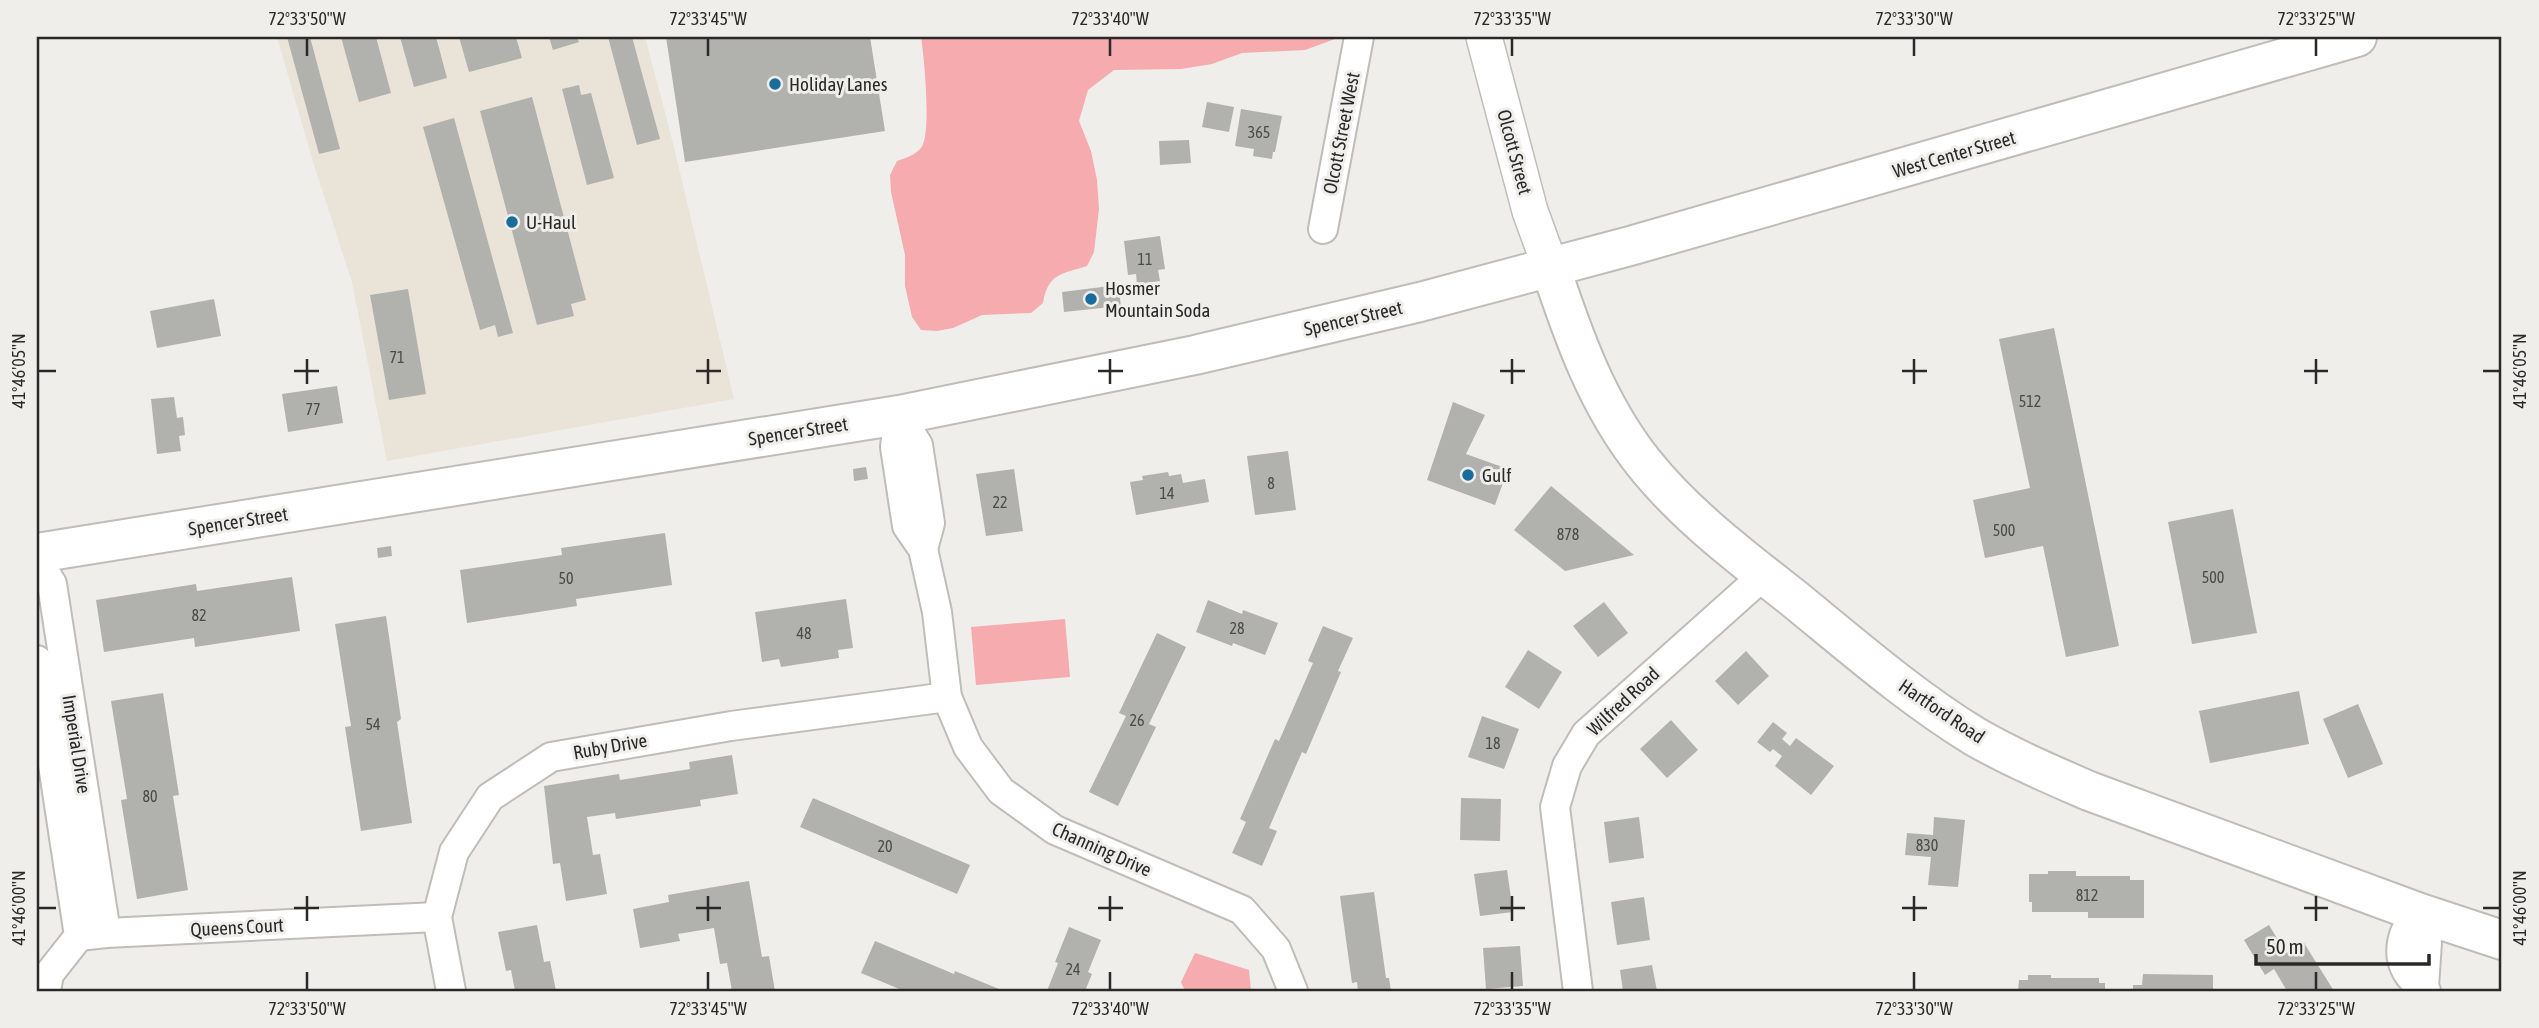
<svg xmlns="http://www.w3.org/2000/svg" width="2539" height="1028" font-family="'Asap Condensed',sans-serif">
	<rect width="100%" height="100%" fill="#f0eeea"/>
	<polygon fill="#e9e3d8" points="277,37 645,37 672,139 734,399 387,461 352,282 313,162"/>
	<g fill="#f6abaf">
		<path d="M921,37H1336L1335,39L1305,50L1242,53L1212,64L1181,69L1114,70L1088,90L1079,121L1091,151L1097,180L1099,209L1094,252L1087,266C1062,274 1048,273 1043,303L1031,313L982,315L953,328L937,331L921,330L912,317L905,286V255L891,192L890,175L897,161C906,158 915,155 921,148C932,135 924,56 921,37Z"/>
		<polygon points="1065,619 1070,677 976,685 971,627"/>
		<polygon points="1195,953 1249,970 1251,991 1185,991 1181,982"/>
	</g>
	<g fill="#b1b2ad">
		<polygon points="287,37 310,37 340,149 319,154"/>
		<polygon points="341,37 376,37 391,93 359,102"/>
		<polygon points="400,37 436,37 447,78 414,87"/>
		<polygon points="459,37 516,37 522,58 469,72"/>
		<polygon points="549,37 577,37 579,42 553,50"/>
		<polygon points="608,37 632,37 660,139 637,145"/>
		<polygon points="666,37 870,37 885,131 685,162"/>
		<polygon points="579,85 581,95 591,93 614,178 587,185 562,89"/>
		<polygon points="532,97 586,300 571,304 574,316 537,325 480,111"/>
		<polygon points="1207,102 1234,107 1229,132 1202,127"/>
		<polygon points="1241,109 1282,116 1275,152 1273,152 1272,159 1253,156 1254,149 1235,146"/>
		<polygon points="454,118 513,333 498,337 495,325 480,330 423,127"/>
		<polygon points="1189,140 1191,163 1160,165 1159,141"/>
		<polygon points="1160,236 1165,269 1158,270 1160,281 1137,284 1136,274 1128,275 1124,241"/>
		<polygon points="1118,285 1121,306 1064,312 1062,292"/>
		<polygon points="408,289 426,394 389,400 370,295"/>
		<polygon points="214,299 221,336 157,348 150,311"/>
		<polygon points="2054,328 2119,646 2066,657 2043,546 1985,558 1973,500 2030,488 1999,339"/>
		<polygon points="337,386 343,423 288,432 282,394"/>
		<polygon points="174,397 177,418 183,417 185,435 179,436 181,451 157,454 151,399"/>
		<polygon points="1453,402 1485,415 1466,454 1508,469 1495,505 1427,480"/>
		<polygon points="1288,451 1296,510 1255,515 1247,456"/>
		<polygon points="866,467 868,479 854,481 853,469"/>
		<polygon points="1014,469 1023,531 986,536 976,474"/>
		<polygon points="1168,472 1169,476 1181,474 1183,483 1205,479 1209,502 1136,515 1130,482 1143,480 1142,476"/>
		<polygon points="1551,486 1634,555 1565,571 1514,530"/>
		<polygon points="2233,509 2257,633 2192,644 2168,522"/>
		<polygon points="665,533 672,585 576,599 577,606 467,623 460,570 562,555 561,548"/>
		<polygon points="391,546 392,556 378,558 377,548"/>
		<polygon points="292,577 300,631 195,647 194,638 104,652 96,600 196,584 197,591"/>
		<polygon points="846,599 853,648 838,650 839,658 781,667 779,659 762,662 755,612"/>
		<polygon points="1208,600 1242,614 1243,610 1278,623 1265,655 1233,643 1232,646 1196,632"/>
		<polygon points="1604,602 1628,633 1598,657 1573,626"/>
		<polygon points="386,616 401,719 397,722 412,823 361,831 345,727 351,726 335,624"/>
		<polygon points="1323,626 1353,638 1338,671 1341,672 1306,754 1302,752 1269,828 1277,831 1262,866 1232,853 1246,822 1240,819 1275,739 1279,741 1313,663 1308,661"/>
		<polygon points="1157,633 1186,647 1149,724 1156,727 1118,806 1089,792 1126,716 1119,713"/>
		<polygon points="1528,650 1562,672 1539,709 1505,687"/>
		<polygon points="1746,651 1769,676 1738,705 1715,681"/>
		<polygon points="2299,691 2309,744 2210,763 2199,711"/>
		<polygon points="163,693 179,795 173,796 188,890 137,899 121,800 127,799 111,701"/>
		<polygon points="2358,704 2383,764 2348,778 2323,719"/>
		<polygon points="1482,716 1519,729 1504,769 1468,757"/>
		<polygon points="1671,720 1698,750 1667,778 1640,749"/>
		<polygon points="1773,722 1787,733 1782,739 1790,746 1796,738 1834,766 1811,795 1775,766 1782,756 1773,749 1770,752 1757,742"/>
		<polygon points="732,755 738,794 700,800 701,806 616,819 615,813 587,817 593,855 600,854 607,894 566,901 560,863 553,864 544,786 619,774 620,780 690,769 689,762"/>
		<polygon points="813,798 970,865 957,894 800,827"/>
		<polygon points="1461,798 1501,799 1500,841 1460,840"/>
		<polygon points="1639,817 1644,858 1609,863 1604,822"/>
		<polygon points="1934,817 1965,820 1958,887 1928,885 1931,857 1905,855 1907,833 1933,835"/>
		<polygon points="1507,870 1513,912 1480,916 1474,874"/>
		<polygon points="2048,871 2076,871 2076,876 2130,876 2130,880 2144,880 2144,918 2088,918 2088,912 2032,912 2032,902 2029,902 2029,874 2048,874"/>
		<polygon points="749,881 762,957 769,956 775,991 732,991 727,963 720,964 714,928 678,934 680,941 640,948 633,909 669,902 668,895"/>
		<polygon points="1374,892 1386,978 1389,978 1391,991 1358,991 1357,982 1352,983 1340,896"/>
		<polygon points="1644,897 1650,940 1617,945 1611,902"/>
		<polygon points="537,925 544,962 550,961 556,991 515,991 511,970 506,971 498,932"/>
		<polygon points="2269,925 2286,953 2304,943 2334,991 2287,991 2274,969 2265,975 2244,940"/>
		<polygon points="1069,927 1101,940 1088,972 1092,974 1085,991 1047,991 1058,963 1055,962"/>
		<polygon points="875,941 954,974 955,971 1004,991 904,991 861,973"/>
		<polygon points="1520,946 1523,986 1486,989 1483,948"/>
		<polygon points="1652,965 1657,991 1623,991 1620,970"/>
		<polygon points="2143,974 2213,975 2213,991 2133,991 2133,985 2142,985"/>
		<polygon points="2028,975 2051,975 2051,978 2099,978 2099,983 2105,983 2105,991 2018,991 2019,980 2028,980"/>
	</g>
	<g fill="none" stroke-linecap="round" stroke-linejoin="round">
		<defs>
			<g id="minor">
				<polyline points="1323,229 1359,37"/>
				<polyline points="899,415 895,447 907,526 923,549 937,612 947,697 968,747 1001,791 1055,830 1242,910 1276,949 1293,991"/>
				<polyline points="899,415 918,445 930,523 923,549"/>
				<polyline points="37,559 52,584 106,933"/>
				<polyline points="37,660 79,936 49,974 46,991"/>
				<polyline points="79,936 106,933 437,917"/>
				<path d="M2424,987L2427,942L2420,913C2401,928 2395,955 2409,975C2414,982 2421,985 2426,991"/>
				<polyline points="451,991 437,917 454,852 490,797 551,757 731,726 947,697"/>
				<polyline points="1578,991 1555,807 1567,766 1586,734 1764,575"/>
			</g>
			<polyline id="tertiary" points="1484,37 1530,211 1550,266"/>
			<g id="secondary">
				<path d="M1550,266C1573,335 1597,404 1643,462C1684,514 1740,556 1792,597C1851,645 1909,696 1974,736C2010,757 2050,774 2089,791L2420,913L2502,940"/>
				<polyline points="37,553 899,415 1195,355 1420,302 1630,246 2357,37"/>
			</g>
		</defs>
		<use href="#minor" stroke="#c0bdb9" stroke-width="32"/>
		<use href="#tertiary" stroke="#c0bdb9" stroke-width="38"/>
		<use href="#secondary" stroke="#c0bdb9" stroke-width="42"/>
		<use href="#minor" stroke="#fff" stroke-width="28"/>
		<use href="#tertiary" stroke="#fff" stroke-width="35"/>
		<use href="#secondary" stroke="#fff" stroke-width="38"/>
	</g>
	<path fill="none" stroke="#2a2927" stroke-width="2.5" d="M307,38V56M708,38V56M1110,38V56M1512,38V56M1914,38V56M2316,38V56M307,359V384M708,359V384M1110,359V384M1512,359V384M1914,359V384M2316,359V384M38,371H56M294,371H319M696,371H721M1098,371H1123M1500,371H1525M1902,371H1927M2304,371H2328M2483,371H2500M307,896V921M708,896V921M1110,896V921M1512,896V921M1914,896V921M2316,896V921M38,908H56M294,908H319M696,908H721M1098,908H1123M1500,908H1525M1902,908H1927M2304,908H2328M2483,908H2500M307,972V990M708,972V990M1110,972V990M1512,972V990M1914,972V990M2316,972V990"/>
	<g fill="#1a6c9d" stroke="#f0eeea" stroke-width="2.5">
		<circle cx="775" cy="84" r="7"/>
		<circle cx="512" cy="222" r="7"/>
		<circle cx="1091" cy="299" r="7"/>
		<circle cx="1468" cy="475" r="7"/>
	</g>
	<g text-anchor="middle" stroke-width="6" stroke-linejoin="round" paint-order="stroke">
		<g font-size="16" fill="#4c4b48">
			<text x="1259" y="138">365</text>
			<text x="1145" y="265">11</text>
			<text x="397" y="363">71</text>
			<text x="2030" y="407">512</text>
			<text x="313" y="415">77</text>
			<text x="1271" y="489">8</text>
			<text x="1167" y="499">14</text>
			<text x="1000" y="508">22</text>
			<text x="2004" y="536">500</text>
			<text x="1568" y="540">878</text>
			<text x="2213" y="583">500</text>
			<text x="566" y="584">50</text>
			<text x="199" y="621">82</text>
			<text x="1237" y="634">28</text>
			<text x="804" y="639">48</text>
			<text x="1137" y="726">26</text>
			<text x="373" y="730">54</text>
			<text x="1493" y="749">18</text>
			<text x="150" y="802">80</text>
			<text x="1927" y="851">830</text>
			<text x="885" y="852">20</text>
			<text x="2087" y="901">812</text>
			<text x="1073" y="975">24</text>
		</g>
		<g font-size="19" fill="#2a2927" stroke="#f0eeea" text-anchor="start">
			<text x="789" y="91">Holiday Lanes</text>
			<text x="526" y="229">U-Haul</text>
			<text x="1105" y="295">Hosmer<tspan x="1105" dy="22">Mountain Soda</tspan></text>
			<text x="1482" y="482">Gulf</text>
		</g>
		<g font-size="19" fill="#2a2927" stroke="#f0eeea">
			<text transform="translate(1341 133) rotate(-79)" y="7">Olcott Street West</text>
			<text transform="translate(1515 152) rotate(75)" y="7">Olcott Street</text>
			<text transform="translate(1954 154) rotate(-16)" y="7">West Center Street</text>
			<text transform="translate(1353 318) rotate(-13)" y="7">Spencer Street</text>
			<text transform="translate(798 431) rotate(-9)" y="7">Spencer Street</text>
			<text transform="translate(238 521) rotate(-9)" y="7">Spencer Street</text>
			<text transform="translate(1623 701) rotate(-43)" y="7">Wilfred Road</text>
			<text transform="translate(1942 711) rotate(34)" y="7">Hartford Road</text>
			<text transform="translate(77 744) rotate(81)" y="7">Imperial Drive</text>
			<text transform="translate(610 746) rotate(-10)" y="7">Ruby Drive</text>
			<text transform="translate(1102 849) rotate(24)" y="7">Channing Drive</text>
			<text transform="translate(237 927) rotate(-3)" y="7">Queens Court</text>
		</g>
	</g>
	<rect width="2539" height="1028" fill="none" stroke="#f0eeea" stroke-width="77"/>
	<path d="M2256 954v10h173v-10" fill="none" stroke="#2a2927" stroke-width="3.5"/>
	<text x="2266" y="954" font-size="21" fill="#2a2927" stroke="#f0eeea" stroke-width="5" paint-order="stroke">50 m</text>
	<rect x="38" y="38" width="2462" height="952" fill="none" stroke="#2a2927" stroke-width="2.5"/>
	<g font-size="18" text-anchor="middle" fill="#2a2927">
		<text x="307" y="25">72°33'50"W</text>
		<text x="708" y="25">72°33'45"W</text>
		<text x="1110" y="25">72°33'40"W</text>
		<text x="1512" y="25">72°33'35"W</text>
		<text x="1914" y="25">72°33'30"W</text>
		<text x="2316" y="25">72°33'25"W</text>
		<text transform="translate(19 371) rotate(-90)" y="6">41°46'05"N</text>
		<text transform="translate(2520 371) rotate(-90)" y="6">41°46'05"N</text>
		<text transform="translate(19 908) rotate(-90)" y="6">41°46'00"N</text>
		<text transform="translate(2520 908) rotate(-90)" y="6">41°46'00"N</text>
		<text x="307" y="1015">72°33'50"W</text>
		<text x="708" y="1015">72°33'45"W</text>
		<text x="1110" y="1015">72°33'40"W</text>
		<text x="1512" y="1015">72°33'35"W</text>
		<text x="1914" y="1015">72°33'30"W</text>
		<text x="2316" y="1015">72°33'25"W</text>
	</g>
</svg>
